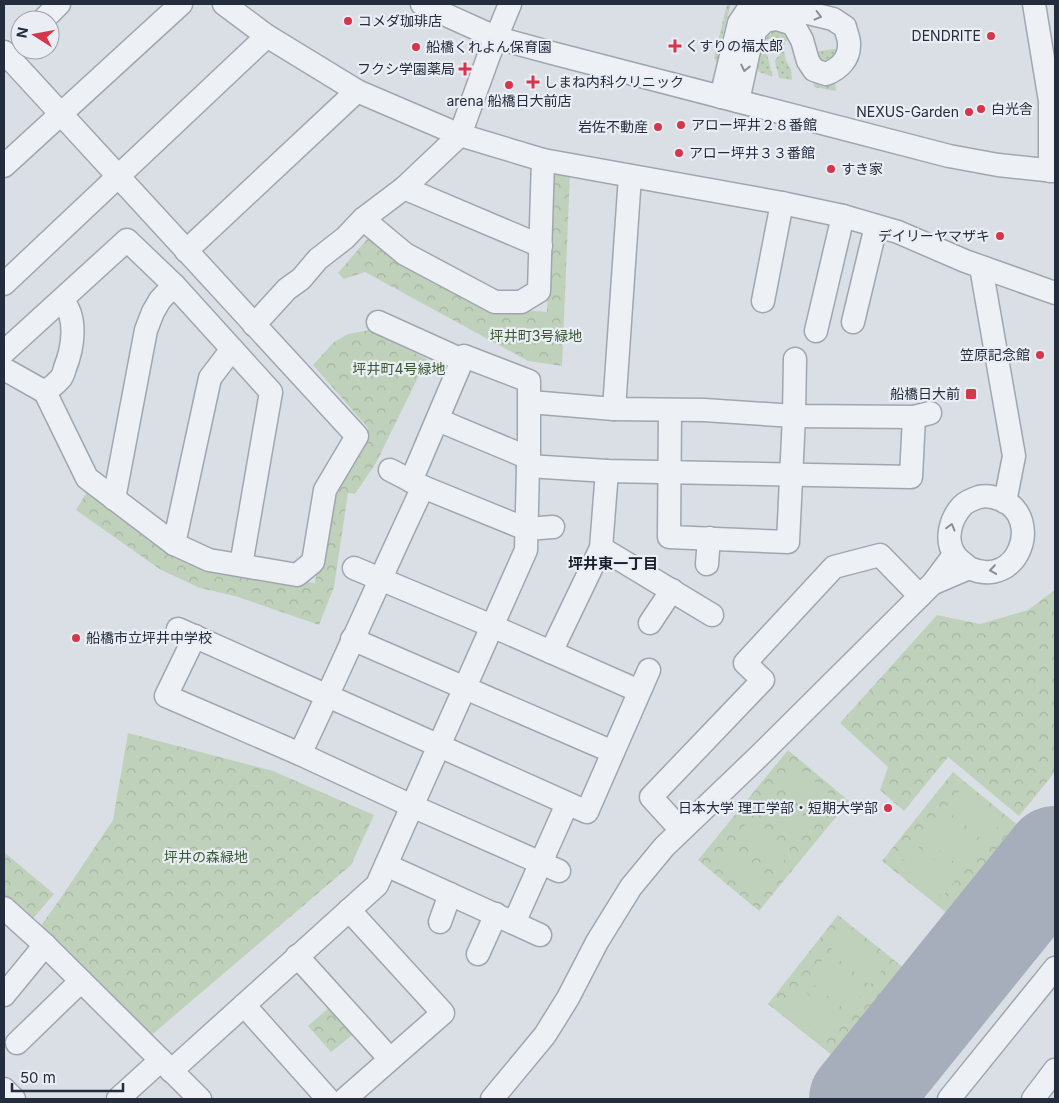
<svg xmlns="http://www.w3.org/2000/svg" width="1059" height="1103" font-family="Inter,'Noto Sans JP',sans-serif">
	<defs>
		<pattern id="grass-dots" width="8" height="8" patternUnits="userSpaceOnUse" patternTransform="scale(1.25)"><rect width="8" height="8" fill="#c0d1bb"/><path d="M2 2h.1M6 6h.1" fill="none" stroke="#a5b4a2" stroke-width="1.8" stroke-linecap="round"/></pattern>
		<pattern id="forest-crowns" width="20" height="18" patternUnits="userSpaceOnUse" patternTransform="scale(1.25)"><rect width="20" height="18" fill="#c0d1bb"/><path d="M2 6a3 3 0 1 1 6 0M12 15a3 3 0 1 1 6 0" fill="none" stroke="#a5b4a2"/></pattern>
	</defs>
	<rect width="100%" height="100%" fill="#dadfe6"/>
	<g fill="url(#grass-dots)">
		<polygon points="727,4 731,4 719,48 721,55 718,65 714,58"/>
		<path d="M776,29L785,31L789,40L785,41L784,46L773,41C769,42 768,42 766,46C765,50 772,71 773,77L759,72C754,55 762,39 776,29Z"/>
		<polygon points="840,48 840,53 822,65 814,52"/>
		<path d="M784,50L786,61L791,69L792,80L779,78C778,71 775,66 775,60Z"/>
		<polygon points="835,78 836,91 814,87 813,80"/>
	</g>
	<g fill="url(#forest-crowns)">
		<polygon points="550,171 570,174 562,366 528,361 365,272 344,279 338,273 369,237 492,307 547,312"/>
		<polygon points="370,330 427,359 376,463 355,494 348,493 334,587 319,625 235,596 200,588 161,570 76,510 88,490 215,570 315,583 330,490 364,440 368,428 313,365 334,342 348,334"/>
		<polygon points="1055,590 1055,772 1019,816 948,757 904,811 880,790 888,767 840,723 937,615 980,624 1028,610"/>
		<polygon points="128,733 273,771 374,815 351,865 148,1038 40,927 60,899 113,820"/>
		<polygon points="788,750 849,801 759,911 698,860"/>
		<polygon points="953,772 1019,826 948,914 882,861"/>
		<polygon points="4,852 54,894 30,922 4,896"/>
		<polygon points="838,915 904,968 833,1056 768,1004"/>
		<polygon points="331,1006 355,1033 331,1052 308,1026"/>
	</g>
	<g fill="#c0d1bb">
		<polygon points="793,764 834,797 819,816 778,783"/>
		<polygon points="960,790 1001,823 985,842 945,809"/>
		<polygon points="772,791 813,824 797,843 757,810"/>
		<polygon points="937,817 978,850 963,869 922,836"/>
		<polygon points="750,818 791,851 776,870 735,837"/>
		<polygon points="728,845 769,878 754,897 713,864"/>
		<polygon points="916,845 957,878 942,897 900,864"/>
		<polygon points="844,933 885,966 870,985 829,952"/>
		<polygon points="822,960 863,993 848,1012 807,979"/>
		<polygon points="800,988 841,1021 826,1040 785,1007"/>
	</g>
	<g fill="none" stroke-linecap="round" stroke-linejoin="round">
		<polyline stroke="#a6aebc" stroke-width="100" points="859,1099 1055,856"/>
		<defs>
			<g id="minor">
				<polyline points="224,4 267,36 357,91 460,135 543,160 782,203 843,216 898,232 965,261 1055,293"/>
				<polyline points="422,4 497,38 552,53 949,156 998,165 1055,171"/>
				<polyline points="1034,4 1050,101 1050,171"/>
				<polyline points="43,20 59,4"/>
				<polyline points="4,52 357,436 325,490 313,562 297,575 209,560 174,544 87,478 45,392 4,369"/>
				<polyline points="721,97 739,23 747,11 757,4"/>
				<path d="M738,101L750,46L756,30L765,21L777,19L793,24L802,40L808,61L814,70L826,74C839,69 850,59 849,43C849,38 846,32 845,27L833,19L771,4"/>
				<polyline points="4,166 181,4"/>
				<polyline points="404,188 541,246"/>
				<polyline points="363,219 405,254 495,302 521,302 539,291 543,160"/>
				<polyline points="186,251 357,91"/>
				<polyline points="981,267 1014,456 1005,502"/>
				<polyline points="4,284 267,36"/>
				<polyline points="763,301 782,203"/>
				<polyline points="378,322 462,360"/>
				<polyline points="853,322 876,226"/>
				<polyline points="254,325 287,289 301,279 318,259 345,238 363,219 404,188 460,135 489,55 510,4"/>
				<polyline points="816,331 843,216"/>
				<polyline points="4,352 127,240 174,285 271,392 241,565"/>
				<path d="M45,392C50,388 56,384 60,379C63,376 64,372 65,368C73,348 78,317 62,300"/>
				<polyline points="530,402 614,409 704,410 794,416 914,417 930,413"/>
				<polyline points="614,409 630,176"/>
				<polyline points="670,411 669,537 788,542 794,416 795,359"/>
				<polyline points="438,420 529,458"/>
				<polyline points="528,466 607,471 911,477 914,417"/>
				<polyline points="390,470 423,487 526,529 553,527"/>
				<polyline points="114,499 146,330 153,312 160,300 174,285"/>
				<polyline points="174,544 210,378 232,349"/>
				<polyline points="601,548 712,615"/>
				<polyline points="707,564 709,538"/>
				<polyline points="354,568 492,626 639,691"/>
				<path d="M934,583L969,568C1019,590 1043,518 1002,500C995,497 987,495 979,497C973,499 967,501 962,506C951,518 944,540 955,555C958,560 965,564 969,568"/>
				<polyline points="650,623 672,590"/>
				<polyline points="178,629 587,812 649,670"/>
				<polyline points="195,636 166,696 300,754 412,806 559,871"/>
				<polyline points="352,639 613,752"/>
				<polyline points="551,652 601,548 607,471"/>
				<path d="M300,754C342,666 381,576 423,487"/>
				<polyline points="681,830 651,797 763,680 745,663 834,567 880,555 920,596"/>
				<polyline points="386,865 540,935"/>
				<polyline points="4,908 45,945 200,1099"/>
				<polyline points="440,922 450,894"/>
				<polyline points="514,923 567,804"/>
				<polyline points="478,954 496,914"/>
				<polyline points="297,956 390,1059"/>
				<polyline points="4,995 45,945"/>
				<polyline points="244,1005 328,1099"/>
				<polyline points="17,1043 81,981"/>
				<polyline points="171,1071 377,885 526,550 528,466 529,458 529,381 464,356 411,481"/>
				<polyline points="4,1089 14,1099"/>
				<polyline points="118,1099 161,1060"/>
				<polyline points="345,1099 443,1013 349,910"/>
				<polyline points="492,1099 545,1035 568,998 597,942 631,887 664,847 759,756 933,583 954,555"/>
				<polyline points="949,1099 1055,968"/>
				<polyline points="1033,1099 1055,1070"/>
			</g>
		</defs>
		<use href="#minor" stroke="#a0a6b0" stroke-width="25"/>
		<use href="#minor" stroke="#edf0f5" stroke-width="22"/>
	</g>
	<defs><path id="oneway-chevron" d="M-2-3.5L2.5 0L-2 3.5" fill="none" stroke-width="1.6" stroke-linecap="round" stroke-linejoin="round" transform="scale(1.25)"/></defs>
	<g stroke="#888e99">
		<use href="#oneway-chevron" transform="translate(818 16) rotate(14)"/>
		<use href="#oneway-chevron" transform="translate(745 68) rotate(102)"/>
		<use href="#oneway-chevron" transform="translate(951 527) rotate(-75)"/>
		<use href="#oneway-chevron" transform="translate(993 570) rotate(172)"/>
	</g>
	<g fill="#d6354a" stroke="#eaeef4" stroke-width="2">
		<circle cx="348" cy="21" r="5"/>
		<circle cx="991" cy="36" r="5"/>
		<path d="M672.5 38.5h5v5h5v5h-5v5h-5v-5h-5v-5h5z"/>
		<circle cx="416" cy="47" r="5"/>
		<path d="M462.5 61.5h5v5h5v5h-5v5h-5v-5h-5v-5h5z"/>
		<path d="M530.5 74.5h5v5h5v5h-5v5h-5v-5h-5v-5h5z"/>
		<circle cx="509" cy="85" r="5"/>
		<circle cx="981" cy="109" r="5"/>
		<circle cx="969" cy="112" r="5"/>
		<circle cx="681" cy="125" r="5"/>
		<circle cx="658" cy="127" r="5"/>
		<circle cx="679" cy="153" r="5"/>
		<circle cx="831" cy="169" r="5"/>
		<circle cx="1000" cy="236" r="5"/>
		<circle cx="1040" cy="355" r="5"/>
		<rect x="965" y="388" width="12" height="12" rx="2.5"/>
		<circle cx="76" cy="638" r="5"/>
		<circle cx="888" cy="808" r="5"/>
	</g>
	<g text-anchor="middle" stroke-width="4.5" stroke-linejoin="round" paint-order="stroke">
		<g font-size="14" fill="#242d3d" stroke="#eaeef4" text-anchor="start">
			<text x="358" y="26">コメダ珈琲店</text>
			<text x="981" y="41" text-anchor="end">DENDRITE</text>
			<text x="685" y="51">くすりの福太郎</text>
			<text x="426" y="52">船橋くれよん保育園</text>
			<text x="455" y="74" text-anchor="end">フクシ学園薬局</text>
			<text x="544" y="87">しまね内科クリニック</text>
			<text x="509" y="106" text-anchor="middle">arena 船橋日大前店</text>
			<text x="991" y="114">白光舎</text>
			<text x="959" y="117" text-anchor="end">NEXUS-Garden</text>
			<text x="691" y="130">アロー坪井２８番館</text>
			<text x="648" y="132" text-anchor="end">岩佐不動産</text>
			<text x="689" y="158">アロー坪井３３番館</text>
			<text x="841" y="174">すき家</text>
			<text x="990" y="241" text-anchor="end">デイリーヤマザキ</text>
			<text x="1030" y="360" text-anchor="end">笠原記念館</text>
			<text x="960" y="399" text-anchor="end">船橋日大前</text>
			<text x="86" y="643">船橋市立坪井中学校</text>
			<text x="878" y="813" text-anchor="end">日本大学 理工学部・短期大学部</text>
		</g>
		<g font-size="14" fill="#375930" stroke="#eaeef4">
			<text x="536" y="341">坪井町3号緑地</text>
			<text x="399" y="374">坪井町4号緑地</text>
			<text x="206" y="862">坪井の森緑地</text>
		</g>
		<g font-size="15" font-weight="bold" fill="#171e2d" stroke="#eaeef4">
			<text x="613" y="569">坪井東一丁目</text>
		</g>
	</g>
	<rect width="1059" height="1103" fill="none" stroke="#242d3d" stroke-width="10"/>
	<g transform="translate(35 35) rotate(281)"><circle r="24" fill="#eaeef4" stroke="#9ba1ab"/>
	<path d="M0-4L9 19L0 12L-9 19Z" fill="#d6354a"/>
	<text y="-8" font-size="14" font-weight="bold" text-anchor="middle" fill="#242d3d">N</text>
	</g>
	<path d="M12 1083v8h111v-8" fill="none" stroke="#242d3d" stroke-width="2.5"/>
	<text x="20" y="1083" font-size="15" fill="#242d3d" stroke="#eaeef4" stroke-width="4" paint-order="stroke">50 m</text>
</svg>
